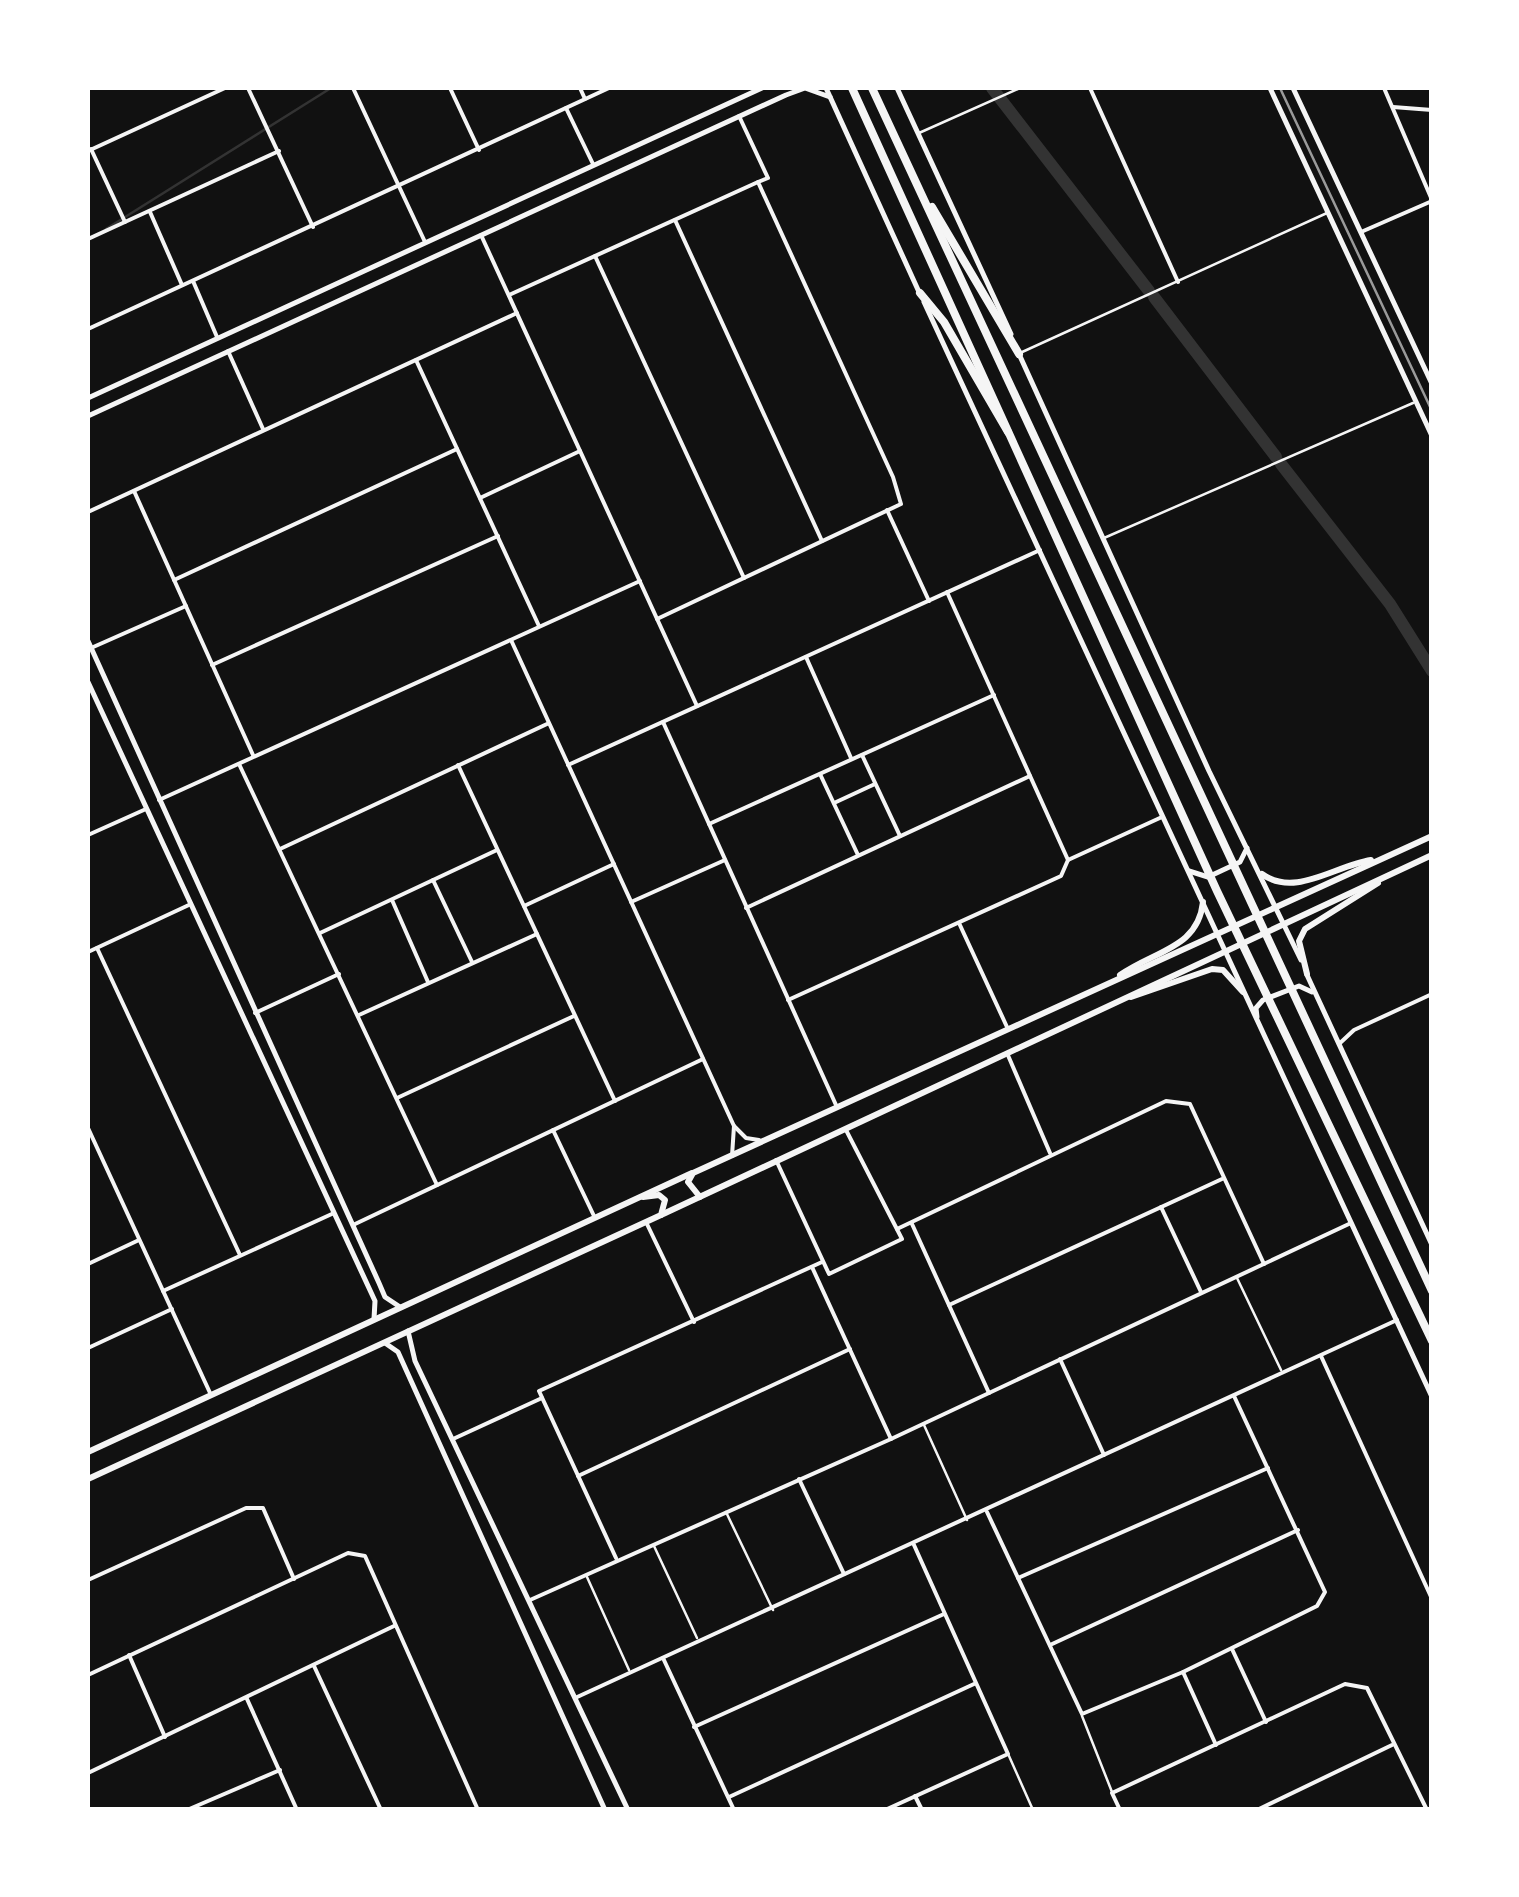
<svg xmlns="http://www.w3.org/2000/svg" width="1519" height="1897" font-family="Overpass,sans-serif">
	<rect width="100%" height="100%" fill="#111"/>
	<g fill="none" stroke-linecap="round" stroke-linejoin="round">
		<polyline stroke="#333" stroke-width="2.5" points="106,229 331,88"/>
		<g stroke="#333" stroke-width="12">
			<polyline points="992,88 1149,291"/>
			<polyline points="1154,297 1276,457"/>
			<polyline points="1281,464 1390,604 1432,671"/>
		</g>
		<g stroke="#f5f5f5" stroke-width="2.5">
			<polyline points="919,133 1020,88"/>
			<polyline points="1020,353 1327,213"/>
			<polyline points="1104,538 1413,403"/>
			<polyline points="1237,1278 1281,1370"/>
			<polyline points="924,1425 967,1520"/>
			<polyline points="726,1512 773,1610"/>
			<polyline points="654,1546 697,1638"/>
			<polyline points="587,1577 629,1670"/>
			<polyline points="1082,1716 1112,1792"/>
			<polyline points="1009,1756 1033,1810"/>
		</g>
		<g stroke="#f5f5f5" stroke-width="4">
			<polyline points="248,88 313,227"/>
			<polyline points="353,88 425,242"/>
			<polyline points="450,88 479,150"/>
			<polyline points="580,88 585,99"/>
			<polyline points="1090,88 1178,282"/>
			<polyline points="1384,88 1432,200"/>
			<polyline points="1393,107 1432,110"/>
			<polyline points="566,108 593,164"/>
			<polyline points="91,149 125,222"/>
			<polyline points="88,151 225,88"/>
			<polyline points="150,212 182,285"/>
			<polyline points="675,220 822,541"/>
			<polyline points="1361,232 1432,201"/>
			<polyline points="481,235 697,706"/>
			<polyline points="88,239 279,151"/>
			<polyline points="595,256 744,578"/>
			<polyline points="193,281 217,337"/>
			<polyline points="509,295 758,182"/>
			<polyline points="88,329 609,88"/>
			<polyline points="228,351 263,429"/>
			<polyline points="416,360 539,626"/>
			<polyline points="134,491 253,755"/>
			<polyline points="480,498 580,451"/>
			<polyline points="887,510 929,601"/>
			<polyline points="88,512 517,313"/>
			<polyline points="174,580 457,449"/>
			<polyline points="947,592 1068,860"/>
			<polyline points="657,619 901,504 893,477 758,182 768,178 739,116"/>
			<polyline points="511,640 734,1126 746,1138 759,1140"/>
			<polyline points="91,648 186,606"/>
			<polyline points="806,657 851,758"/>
			<polyline points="212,665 498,536"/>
			<polyline points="663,722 836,1105"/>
			<polyline points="862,755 900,836"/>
			<polyline points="239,764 437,1185"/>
			<polyline points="458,765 615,1101"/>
			<polyline points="568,765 1040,550"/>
			<polyline points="820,774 858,855"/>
			<polyline points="159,800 640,581"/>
			<polyline points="834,803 875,784"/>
			<polyline points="709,824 994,695"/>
			<polyline points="88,835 146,809"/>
			<polyline points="280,849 547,724"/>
			<polyline points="433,880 472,962"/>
			<polyline points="392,900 428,982"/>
			<polyline points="631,902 725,860"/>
			<polyline points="524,906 614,864"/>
			<polyline points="746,908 1030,776"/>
			<polyline points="959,923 1007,1027"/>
			<polyline points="320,933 497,850"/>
			<polyline points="97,948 240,1255"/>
			<polyline points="88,952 191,904"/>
			<polyline points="788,1000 1061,876 1068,860 1162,817"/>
			<polyline points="255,1013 339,974"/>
			<polyline points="359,1015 537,934"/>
			<polyline points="1339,1044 1354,1030 1432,994"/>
			<polyline points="1007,1053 1050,1153"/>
			<polyline points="397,1098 574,1016"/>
			<polyline points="88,1128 211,1395"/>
			<polyline points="553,1130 594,1216"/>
			<polyline points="732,1156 734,1126"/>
			<polyline points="776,1160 829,1274 902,1239 846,1130"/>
			<polyline points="1161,1207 1201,1292"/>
			<polyline points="646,1222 694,1322"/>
			<polyline points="912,1224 989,1393"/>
			<polyline points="353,1225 703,1059"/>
			<polyline points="897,1229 1166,1101 1190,1104 1264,1264"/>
			<polyline points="88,1264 139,1240"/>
			<polyline points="812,1267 891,1439"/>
			<polyline points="163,1291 334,1213"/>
			<polyline points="949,1305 1222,1179"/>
			<polyline points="88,1348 172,1309"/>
			<polyline points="1321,1356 1432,1599"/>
			<polyline points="1060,1359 1104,1455"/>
			<polyline points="453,1439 542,1398"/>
			<polyline points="578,1476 850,1349"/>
			<polyline points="799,1479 844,1574"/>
			<polyline points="987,1512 1082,1714 1183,1672 1317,1606 1325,1592 1234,1396"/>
			<polyline points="616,1558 539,1391 822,1262"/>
			<polyline points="1018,1578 1268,1468"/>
			<polyline points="88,1580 246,1508 263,1508 294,1579"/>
			<polyline points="530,1600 891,1439 1351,1223"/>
			<polyline points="1050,1645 1298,1530"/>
			<polyline points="1232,1649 1266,1722"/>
			<polyline points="129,1655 165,1737"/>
			<polyline points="663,1658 734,1810"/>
			<polyline points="314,1666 381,1810"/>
			<polyline points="1183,1672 1216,1745"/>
			<polyline points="88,1675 348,1553 365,1556 478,1810"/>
			<polyline points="575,1698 1397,1320"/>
			<polyline points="247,1699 297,1810"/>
			<polyline points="694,1727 944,1614"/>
			<polyline points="88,1773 394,1626"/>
			<polyline points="915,1796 922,1810"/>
			<polyline points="729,1797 974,1684"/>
			<polyline points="187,1810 280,1770"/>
			<polyline points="885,1810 1008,1754 914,1545"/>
			<polyline points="1120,1810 1112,1793 1345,1684 1367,1688 1427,1810"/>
			<polyline points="1257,1810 1392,1745"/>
		</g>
		<g stroke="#f5f5f5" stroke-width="5">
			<polyline points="88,398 762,88"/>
			<polyline points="88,416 786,95 805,88 830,97"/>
			<polyline points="88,641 379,1283 385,1297 400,1307"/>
			<polyline points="88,682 375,1301 374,1319"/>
			<polyline points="408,1331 415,1361 628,1810"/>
			<polyline points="385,1343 398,1352 605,1810"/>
		</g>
		<g stroke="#f5f5f5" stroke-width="5">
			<polyline points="826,88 919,292"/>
			<polyline points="897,88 1011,334"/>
			<polyline points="1270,88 1432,436"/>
			<polyline points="1293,88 1432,384"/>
			<polyline points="924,302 1432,1397"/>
			<polyline points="1019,354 1209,771 1301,960"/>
			<polyline points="1189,871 1208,877 1240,862 1247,848"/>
			<polyline points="1307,975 1432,1245"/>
			<polyline points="1257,1017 1256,1008 1263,1000 1299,986 1312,992"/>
		</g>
		<g stroke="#f5f5f5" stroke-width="6">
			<path d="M1262,874C1295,898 1334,866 1371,860"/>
			<polyline points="1307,974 1299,941 1305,929 1378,883"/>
			<path d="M1120,975C1156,950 1198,948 1203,902"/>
			<polyline points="1131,997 1212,969 1223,970 1243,992"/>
			<polyline points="700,1197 688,1182 693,1173 1432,836"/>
			<polyline points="661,1215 1432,855"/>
			<polyline points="88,1452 692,1173"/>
			<polyline points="88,1479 661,1215 665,1200 659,1195 643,1197"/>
		</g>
		<g stroke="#f5f5f5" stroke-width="8">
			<polyline points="852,88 1217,891 1432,1341"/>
			<polyline points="872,88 1432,1291"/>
			<polyline points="932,207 1019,354"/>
			<polyline points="920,293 944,322 1008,432"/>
		</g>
		<polyline stroke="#9a9a9a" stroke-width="2.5" points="1280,88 1432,411"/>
	</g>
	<rect width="1519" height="1897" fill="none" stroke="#ffffff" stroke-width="180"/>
</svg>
